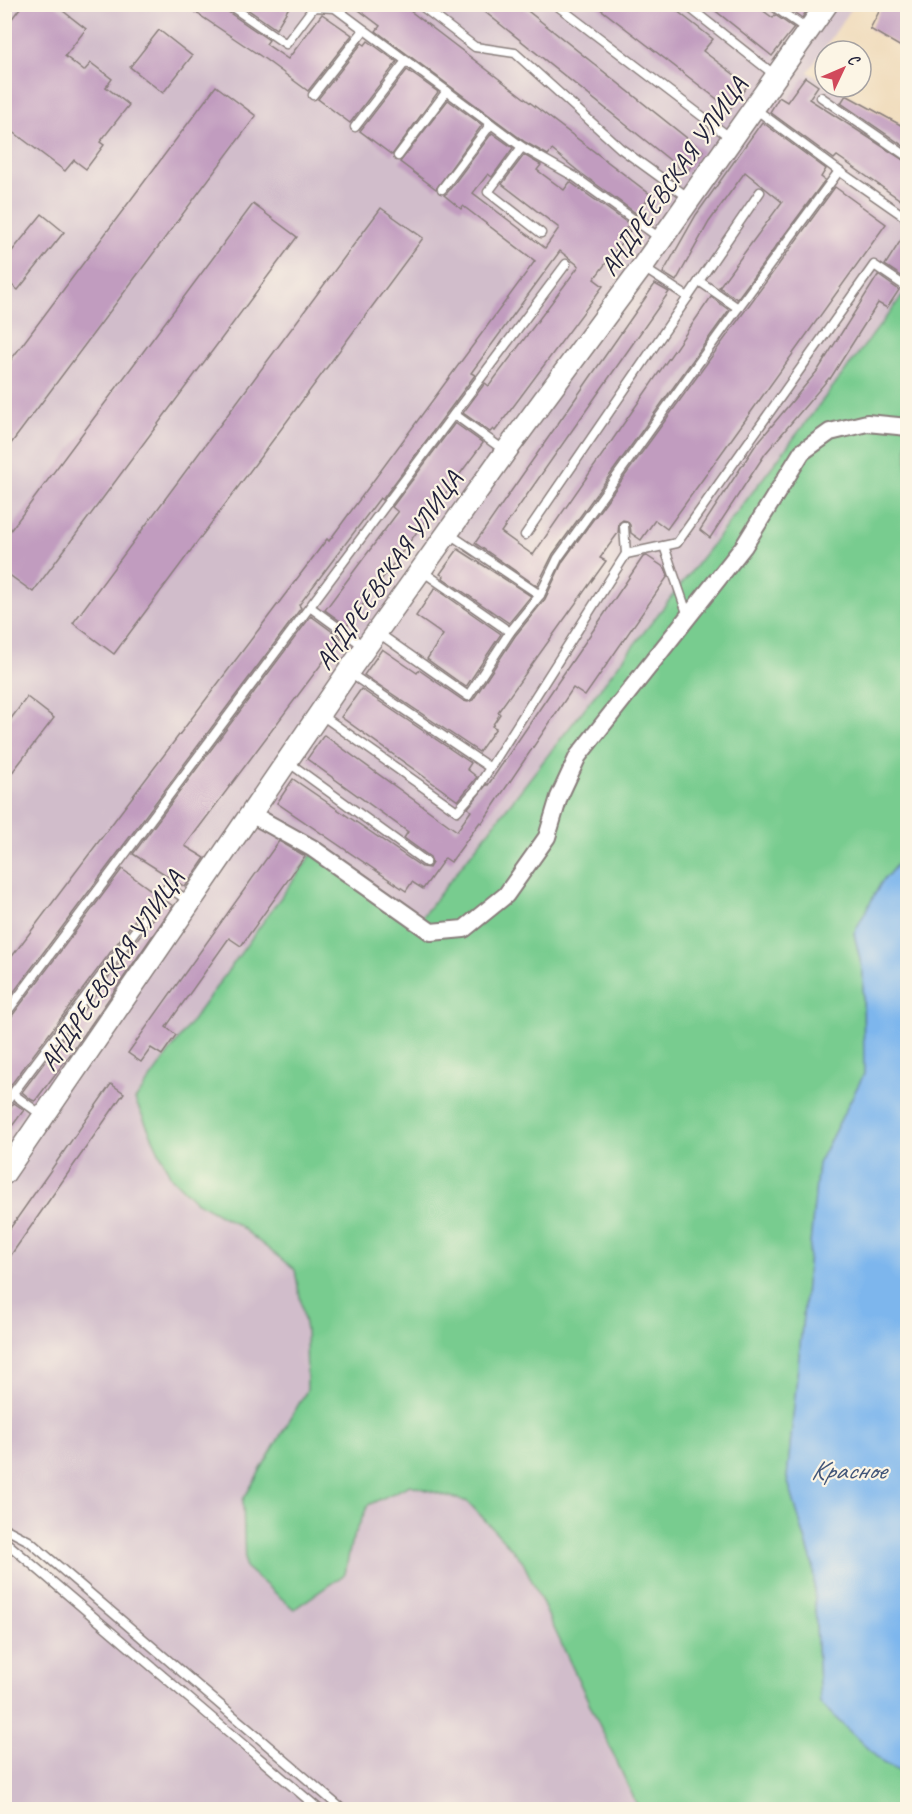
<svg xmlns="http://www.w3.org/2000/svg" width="912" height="1814" font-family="Caveat,sans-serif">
	<rect width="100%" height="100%" fill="#fcf5e5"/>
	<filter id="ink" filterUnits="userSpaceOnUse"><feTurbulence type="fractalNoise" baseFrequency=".0167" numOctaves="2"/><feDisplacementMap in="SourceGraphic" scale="12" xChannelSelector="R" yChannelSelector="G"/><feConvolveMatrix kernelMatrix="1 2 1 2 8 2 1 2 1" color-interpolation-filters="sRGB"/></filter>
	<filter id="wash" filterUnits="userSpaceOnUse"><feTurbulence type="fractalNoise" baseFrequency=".008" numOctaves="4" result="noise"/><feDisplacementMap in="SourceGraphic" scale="24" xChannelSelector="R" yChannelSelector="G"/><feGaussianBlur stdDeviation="1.35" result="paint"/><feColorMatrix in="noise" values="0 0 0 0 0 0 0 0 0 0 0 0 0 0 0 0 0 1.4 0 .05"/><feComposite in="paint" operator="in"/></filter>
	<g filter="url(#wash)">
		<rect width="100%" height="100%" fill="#f0dbbb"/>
		<polygon fill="#d1bdcb" points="5,5 854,5 808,72 825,83 825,87 832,87 907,129 907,290 712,545 416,923 135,1100 171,1177 195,1201 238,1225 295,1270 306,1330 307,1390 281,1436 345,1574 351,1543 368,1505 410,1485 468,1502 522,1560 639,1809 5,1810"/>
		<polygon fill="#78cc8f" stroke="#4d7765" stroke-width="1.5" points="907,290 907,853 881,883 854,933 863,973 864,1074 818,1164 787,1478 813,1565 820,1703 883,1763 907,1775 907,1809 639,1809 522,1560 468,1502 410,1485 368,1505 351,1543 345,1574 294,1609 245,1567 243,1500 307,1390 306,1330 295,1270 238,1225 195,1201 171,1177 135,1100 312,854 417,923 712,545"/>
		<polygon fill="#7db6ed" stroke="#506c94" stroke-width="1.5" points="907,853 907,1775 883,1763 820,1703 813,1565 787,1478 818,1164 864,1074 863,973 854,933 881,883"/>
		<g id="blocks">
			<g fill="#c19cbf">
				<polygon points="23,4 54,4 86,29 65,56 84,71 91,63 112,79 106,87 129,105 100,142 104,145 86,169 74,160 65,171 4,125 4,29"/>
				<polygon points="183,4 222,4 224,9 269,40 266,44 288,59 322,14 352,35 308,91 262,57"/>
				<polygon points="240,4 291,4 276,29"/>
				<polygon points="351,4 401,4 651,195 637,214 578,171 552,150 548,155 525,142 376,31 380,26"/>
				<polygon points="475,4 519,4 703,151 686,173"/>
				<polygon points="594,4 668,4 713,39 703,51 748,85 730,109"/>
				<polygon points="707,4 754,4 773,18 775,15 794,28 772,56"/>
				<polygon points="783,4 811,4 802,18"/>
				<polygon points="883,4 908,4 908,35 901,47 870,29"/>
				<polygon points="159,30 192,56 163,93 130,67"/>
				<polygon points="368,41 397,62 350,123 318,99 362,43 365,45"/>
				<polygon points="407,70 438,92 392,155 360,131"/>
				<polygon points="805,77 818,86 809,99 908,163 908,205 837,156 834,159 770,112 779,97 787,102"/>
				<polygon points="216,86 256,116 4,453 4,369"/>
				<polygon points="846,95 908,129 908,149 841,103"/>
				<polygon points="448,100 482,125 436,189 400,162"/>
				<polygon points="762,122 826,169 821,177 825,180 737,299 719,287 782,202 745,172 709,222 676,281 663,273 696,215"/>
				<polygon points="492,133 513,148 492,177 488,174 473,193 545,248 559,228 502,184 524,155 541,165 537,170 564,190 570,182 629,224 626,228 630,231 594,279 603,286 495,431 493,429 490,432 463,413 485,383 489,386 579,266 560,251 471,373 475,375 382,500 380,498 299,605 301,608 4,1005 4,967 327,539 329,541 535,261 463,206 461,209 444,195 447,193"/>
				<polygon points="835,187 886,224 667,529 655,520 641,540 631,533 630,525 627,521 623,520 619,523 618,533 600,558 606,561 498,712 500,714 492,726 496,728 479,752 364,675 382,649 417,673 419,670 464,701 468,702 473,700 515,636 545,599 563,561"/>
				<polygon points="253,204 297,237 33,592 4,571 4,539"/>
				<polygon points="381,208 423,238 114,654 73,623"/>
				<polygon points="42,214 64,232 18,290 4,279 4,261"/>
				<polygon points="908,229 908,277 906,279 885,265"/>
				<polygon points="878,275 899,290 887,308 878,303 830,379 829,378 765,454 710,538 700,530 755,446 818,370"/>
				<polygon points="655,284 669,292 501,532 533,555 711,297 729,310 553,554 537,586 475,543"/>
				<polygon points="455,423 483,443 347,626 325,610 398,512 392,507"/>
				<polygon points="458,549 531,596 509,623 443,578 444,576 440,574"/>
				<polygon points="647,556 665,568 668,576 585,696 573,688 482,823 480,822 451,862 445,858 423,889 412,882 406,891 277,803 293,779 422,867 429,868 432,863 430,857 404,838 408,832 307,759 324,735 457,831 471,811 468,808 487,784 488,785 643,557"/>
				<polygon points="435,588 501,634 466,687 427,659 443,635 416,616"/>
				<polygon points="311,616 341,638 185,846 205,858 185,887 133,854"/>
				<polygon points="361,689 471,763 467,769 477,777 458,801 341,717"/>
				<polygon points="27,697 54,718 4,783 4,728"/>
				<polygon points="279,841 305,856 241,946 229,938 166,1027 176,1035 162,1055 151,1048 141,1062 128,1053"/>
				<polygon points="122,869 155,893 4,1094 4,1022 9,1020"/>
				<polygon points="166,901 173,906 72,1052 35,1101 32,1100 22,1092"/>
				<polygon points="111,1084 124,1093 4,1265 4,1237"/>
				<polygon points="14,1103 24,1110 4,1137 4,1111 9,1109"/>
			</g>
		</g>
	</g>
	<g filter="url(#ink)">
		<use href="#blocks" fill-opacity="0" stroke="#897e7b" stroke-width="1.5"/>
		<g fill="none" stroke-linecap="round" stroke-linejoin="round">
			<defs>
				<g id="service">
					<polyline points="228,4 286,44 314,7 335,8 522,147 575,177 661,239"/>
					<polyline points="419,4 475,47 515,53 620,148 689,198"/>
					<polyline points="555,4 732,139"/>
					<polyline points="685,4 776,76"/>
					<polyline points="770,4 808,30"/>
					<polyline points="313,95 364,30"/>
					<polyline points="821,97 908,157"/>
					<polyline points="355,127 406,61"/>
					<polyline points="522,147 488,192 541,233"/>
					<polyline points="398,156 447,91"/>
					<polyline points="839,171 908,219"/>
					<polyline points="442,189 491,124"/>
					<polyline points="642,267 688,297"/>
					<polyline points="699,281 738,308"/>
					<polyline points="454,414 505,451"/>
					<polyline points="448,533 540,595"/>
					<polyline points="525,535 760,192"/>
					<polyline points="664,546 688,616"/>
					<polyline points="626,554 677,543 874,265 908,288"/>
					<polyline points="422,571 510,632"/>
					<polyline points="310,607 365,647"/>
					<polyline points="377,632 468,696 510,632 540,595 558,558 738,308 839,171 754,108"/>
					<polyline points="4,633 7,634"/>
					<polyline points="348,672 489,767"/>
					<polyline points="320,714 457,811 476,790 626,554 624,526"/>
					<polyline points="288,762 426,862"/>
					<polyline points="4,1016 566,264"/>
					<polyline points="13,1094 43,1116"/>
					<polyline points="4,1105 168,887 190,902"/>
					<polyline points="4,1528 29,1541 343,1810"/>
					<polyline points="4,1539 7,1543 320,1810"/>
				</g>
				<polyline id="minor" points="251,814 312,848 431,932 464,929 506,895 547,837 559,797 578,756 744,546 802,452 830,432 867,423 908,427"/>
				<polyline id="tertiary" points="4,1174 348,672 506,451 642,267 827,4"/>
			</defs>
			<use href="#service" stroke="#897e7b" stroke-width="11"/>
			<use href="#minor" stroke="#897e7b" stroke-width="20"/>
			<use href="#tertiary" stroke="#897e7b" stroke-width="24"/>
			<use href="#service" stroke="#fff" stroke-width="8"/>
			<use href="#minor" stroke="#fff" stroke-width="16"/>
			<use href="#tertiary" stroke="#fff" stroke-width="21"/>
		</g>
	</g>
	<g text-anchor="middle" stroke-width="4.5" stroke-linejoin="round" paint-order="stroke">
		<g font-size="26" fill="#22223b" stroke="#fcf5e5">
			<text transform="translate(673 176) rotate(-55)" y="9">АНДРЕЕВСКАЯ УЛИЦА</text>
			<text transform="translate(388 570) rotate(-55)" y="9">АНДРЕЕВСКАЯ УЛИЦА</text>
			<text transform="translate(111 970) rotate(-56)" y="9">АНДРЕЕВСКАЯ УЛИЦА</text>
		</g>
		<g font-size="27" font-style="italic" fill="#425679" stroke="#fcf5e5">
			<text x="848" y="1479">Красное</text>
		</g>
	</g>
	<rect width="912" height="1814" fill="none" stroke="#fcf5e5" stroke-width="24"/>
	<g transform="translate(843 69) rotate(46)"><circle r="28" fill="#fcf5e5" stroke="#a5a1a1" stroke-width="1.5"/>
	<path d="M0-4.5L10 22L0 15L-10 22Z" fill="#d1495b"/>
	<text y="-9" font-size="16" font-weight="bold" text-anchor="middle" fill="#22223b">С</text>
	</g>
</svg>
